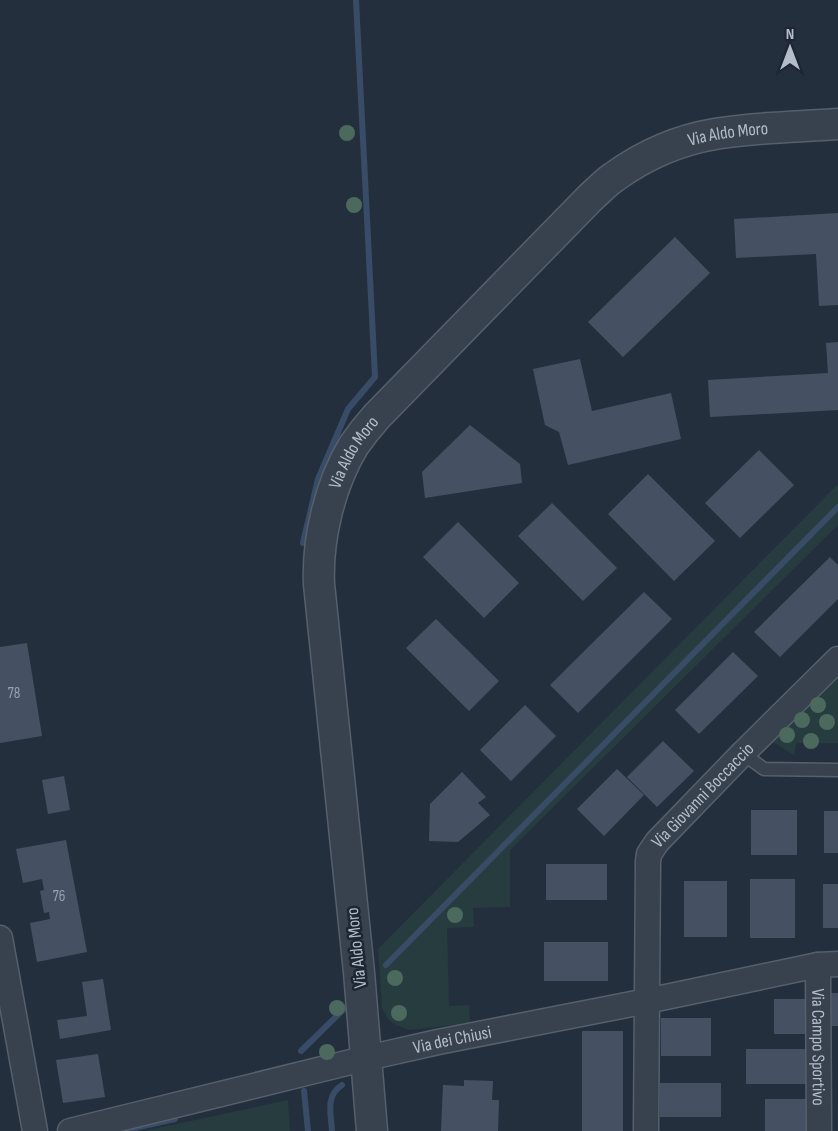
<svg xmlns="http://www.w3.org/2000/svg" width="838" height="1131" font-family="'Sofia Sans Condensed',sans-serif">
	<rect width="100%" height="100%" fill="#242f3e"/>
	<g fill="#263c3f">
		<polygon points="838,484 838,525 510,850 510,907 473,908 474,927 447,928 449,1006 469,1005 470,1023 409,1030 396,1025 388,1019 382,1008 378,949"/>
		<polygon points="838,677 838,743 796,743 794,755 773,742"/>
		<polygon points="288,1100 290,1131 144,1131"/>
	</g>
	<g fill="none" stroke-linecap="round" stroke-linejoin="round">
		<g stroke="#394c67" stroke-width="6">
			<polyline points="303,543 318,479 348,409 375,377 356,0"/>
			<polyline points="386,965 838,507"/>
			<polyline points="301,1051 347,1006"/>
			<polyline points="304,1091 308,1131"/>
			<polyline points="121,1131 175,1119"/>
			<path d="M332,1131C331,1114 325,1096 342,1085"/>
		</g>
	</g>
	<g fill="#455162">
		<polygon points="838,213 838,305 819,306 816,254 736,258 734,219"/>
		<polygon points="675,237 710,273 623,357 588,322"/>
		<polygon points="838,342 838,410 710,417 708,380 828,373 826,343"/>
		<polygon points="580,359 592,411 671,393 681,439 568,465 559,432 545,425 533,369"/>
		<polygon points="470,425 520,464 522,483 425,498 422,472"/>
		<polygon points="759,450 794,485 740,538 705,503"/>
		<polygon points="648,474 715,541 674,581 608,514"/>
		<polygon points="552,503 617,568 583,601 518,536"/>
		<polygon points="458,522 519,583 484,618 423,557"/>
		<polygon points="830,557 838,565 838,599 780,657 754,632"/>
		<polygon points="644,592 672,619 578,713 550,685"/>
		<polygon points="436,619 499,681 469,711 406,648"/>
		<polygon points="27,643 42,736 0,743 0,647"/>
		<polygon points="733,652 758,676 699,734 675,710"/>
		<polygon points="525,705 556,736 511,781 480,750"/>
		<polygon points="663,741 694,771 657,807 627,777"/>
		<polygon points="617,769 644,795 604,836 577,809"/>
		<polygon points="462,772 486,797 478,803 490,815 458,842 429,841 430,804"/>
		<polygon points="64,776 70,810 48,814 42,780"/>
		<rect x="751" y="810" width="46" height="45"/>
		<rect x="824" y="811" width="14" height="42"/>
		<polygon points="66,840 87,952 37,962 30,923 50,919 49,912 44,913 40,891 44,890 42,879 23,883 16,849"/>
		<rect x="546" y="864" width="61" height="36"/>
		<rect x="750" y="879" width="45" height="59"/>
		<rect x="684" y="881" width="43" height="56"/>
		<rect x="823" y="884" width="15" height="44"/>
		<rect x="544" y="942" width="64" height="39"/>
		<polygon points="103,979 111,1030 60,1039 57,1020 87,1016 82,982"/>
		<rect x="831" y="993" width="7" height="33"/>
		<rect x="774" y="999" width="34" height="35"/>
		<rect x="661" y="1018" width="50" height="38"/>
		<rect x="582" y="1031" width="41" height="100"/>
		<rect x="746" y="1049" width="60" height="35"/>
		<polygon points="98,1054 105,1097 63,1103 56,1060"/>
		<polygon points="464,1080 493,1081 492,1100 499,1100 498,1131 441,1131 443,1085 464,1086"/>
		<rect x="660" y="1083" width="61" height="34"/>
		<rect x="765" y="1099" width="41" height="32"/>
	</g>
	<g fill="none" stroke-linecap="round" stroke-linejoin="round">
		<defs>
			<polyline id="service" points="744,752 753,761 764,769 838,770"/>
			<g id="minor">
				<polyline points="0,938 35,1131"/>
				<path id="s1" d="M818,965L819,1131"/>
				<path id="s2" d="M70,1131L367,1058L438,1042L647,1001L818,965L838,964"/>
				<path id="s3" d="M646,1131L648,861L649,854L657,842L744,752L838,659"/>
			</g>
			<g id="tertiary">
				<path id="s4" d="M372,1131L359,972L319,584C317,539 330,484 354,445C361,435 369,425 377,416L590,198C598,191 605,183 614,177C643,156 679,140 715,134C755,127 797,127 838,124"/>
			</g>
		</defs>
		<use href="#service" stroke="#565f6c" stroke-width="15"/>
		<use href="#minor" stroke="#565f6c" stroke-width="27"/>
		<use href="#tertiary" stroke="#565f6c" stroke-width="33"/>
		<use href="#service" stroke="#38414e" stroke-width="12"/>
		<use href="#minor" stroke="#38414e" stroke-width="24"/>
		<use href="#tertiary" stroke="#38414e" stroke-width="30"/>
	</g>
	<g fill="#4b6a5d">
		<circle cx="347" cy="133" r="8"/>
		<circle cx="354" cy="205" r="8"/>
		<circle cx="818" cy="705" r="8"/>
		<circle cx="802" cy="720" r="8"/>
		<circle cx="827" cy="722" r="8"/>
		<circle cx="787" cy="735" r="8"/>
		<circle cx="811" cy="741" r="8"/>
		<circle cx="455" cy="915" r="8"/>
		<circle cx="395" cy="978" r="8"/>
		<circle cx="337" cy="1008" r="8"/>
		<circle cx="399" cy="1013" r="8"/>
		<circle cx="327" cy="1052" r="8"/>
	</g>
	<g text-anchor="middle" stroke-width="5" stroke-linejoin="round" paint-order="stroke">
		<g font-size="15" fill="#98a1af">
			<text x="14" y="698">78</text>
			<text x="59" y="901">76</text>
		</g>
		<g font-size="18" fill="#b4bcc9" stroke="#1d2633">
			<text dy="6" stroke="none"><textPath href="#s4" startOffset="1192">Via Aldo Moro</textPath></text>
			<text dy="6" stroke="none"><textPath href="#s4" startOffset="688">Via Aldo Moro</textPath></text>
			<text dy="6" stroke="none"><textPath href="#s3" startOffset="357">Via Giovanni Boccaccio</textPath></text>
			<text transform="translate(356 948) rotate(-96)" y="6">Via Aldo Moro</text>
			<text dy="6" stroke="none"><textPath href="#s2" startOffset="393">Via dei Chiusi</textPath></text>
			<text dy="6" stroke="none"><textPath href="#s1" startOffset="82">Via Campo Sportivo</textPath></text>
		</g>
	</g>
	<g transform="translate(790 48)" stroke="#1d2633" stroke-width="4.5" paint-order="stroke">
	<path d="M0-4.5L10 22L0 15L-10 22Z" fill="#b4bcc9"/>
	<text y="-9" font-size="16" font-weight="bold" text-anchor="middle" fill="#b4bcc9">N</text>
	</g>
</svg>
